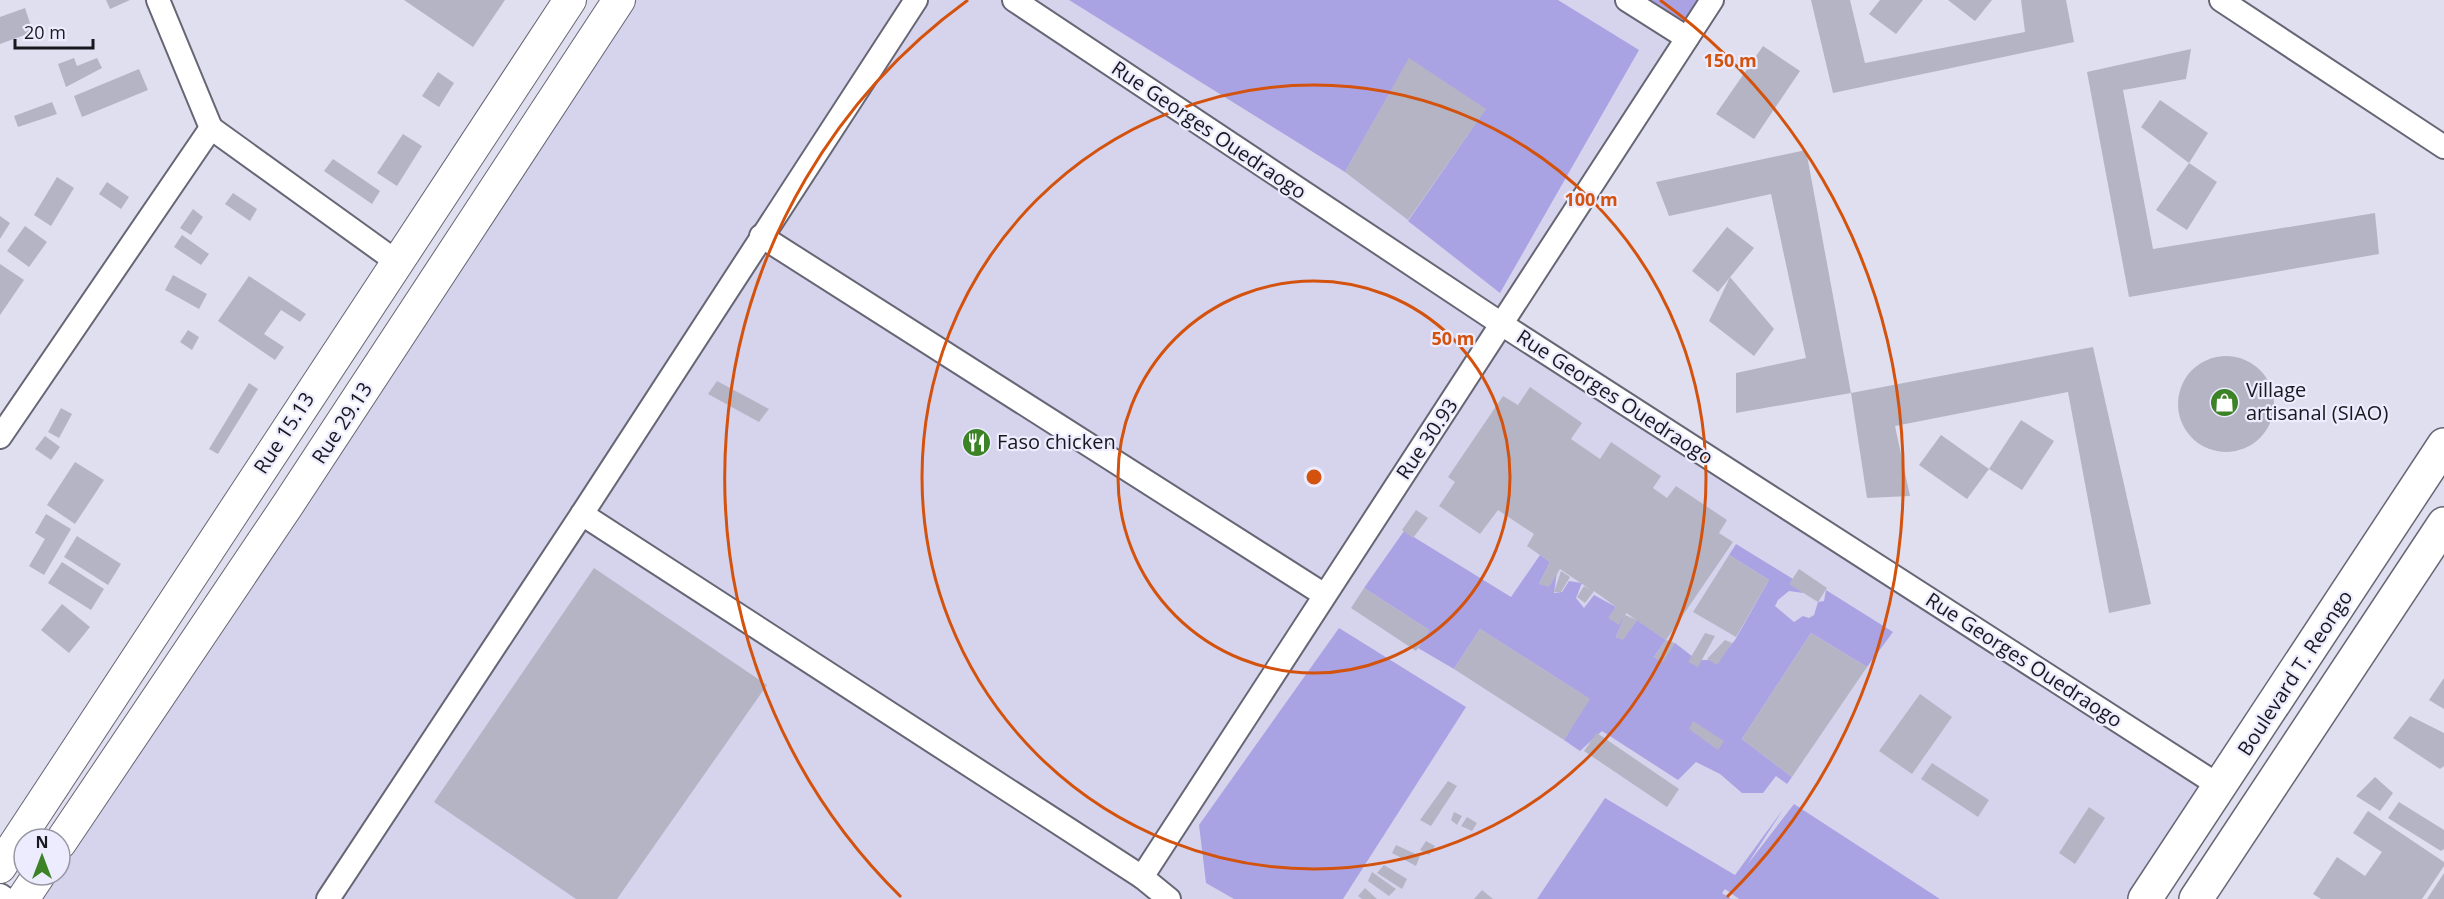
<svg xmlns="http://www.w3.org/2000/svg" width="2444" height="899" font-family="'Open Sans',sans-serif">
	<rect width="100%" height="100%" fill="#e0dff0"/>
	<polygon fill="#d6d4ed" points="618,0 1716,0 1503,325 2221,787 2145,899 22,899 38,875 60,875 60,842"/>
	<g fill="#aaa3e3">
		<polygon points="1069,0 1558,0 1639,50 1500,293 1408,221 1485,110 1409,59 1345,172"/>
		<polygon points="1629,0 1703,0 1680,33"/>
		<polygon points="1404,531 1511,597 1540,555 1550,562 1539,584 1557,572 1554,593 1562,592 1569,581 1582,583 1576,598 1584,608 1594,595 1616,607 1609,618 1626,613 1616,637 1623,639 1637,620 1666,640 1654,657 1662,661 1675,643 1697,660 1718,660 1735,640 1769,580 1729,555 1736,544 1793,579 1803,593 1789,591 1778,600 1775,606 1794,622 1803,616 1809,618 1814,615 1818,602 1824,601 1826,590 1893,632 1867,667 1811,633 1742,739 1792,777 1787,784 1776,776 1763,793 1742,793 1720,774 1696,762 1678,780 1602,731 1580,751 1564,740 1588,698 1480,629 1454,669 1418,648 1429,630 1364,588"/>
		<polygon points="1339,628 1466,707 1343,899 1234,899 1206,883 1199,825"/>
		<polygon points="1605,798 1735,875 1784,808 1747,865 1794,804 1940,899 1739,899 1725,889 1722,893 1731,899 1537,899"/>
	</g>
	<g fill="#b5b4c5">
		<polygon points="106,0 130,0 110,9"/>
		<polygon points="404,0 505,0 473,47"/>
		<polygon points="1811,0 1850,0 1865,63 2025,32 2021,0 2066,0 2074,42 1833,93"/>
		<polygon points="1880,0 1923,0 1896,34 1869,14"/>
		<polygon points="1948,0 1992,0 1975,21"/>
		<polygon points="25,8 33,32 0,44 0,17"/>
		<polygon points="1763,46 1800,71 1754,139 1716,114"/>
		<polygon points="2191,49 2186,79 2123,90 2153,249 2375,213 2379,254 2129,297 2087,72"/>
		<polygon points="74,58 77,66 97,58 102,68 66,87 58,64"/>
		<polygon points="1409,58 1486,109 1408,220 1345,172"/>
		<polygon points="139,69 148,90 82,117 74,96"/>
		<polygon points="438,72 454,83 439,107 422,96"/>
		<polygon points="2160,100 2208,133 2189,163 2141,127"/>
		<polygon points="52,102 57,114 18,127 14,116"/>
		<polygon points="403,134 422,146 397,186 377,173"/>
		<polygon points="1806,150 1851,393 1736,413 1736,373 1806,358 1771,194 1669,216 1656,182"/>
		<polygon points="333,159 380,191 372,204 324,171"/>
		<polygon points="2189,163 2217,182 2187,230 2156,210"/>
		<polygon points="57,177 74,188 51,226 34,215"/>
		<polygon points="107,182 129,197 121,209 99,194"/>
		<polygon points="233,193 257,209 250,221 225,204"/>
		<polygon points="193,209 203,217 191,235 180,228"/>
		<polygon points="0,216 10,223 0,239"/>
		<polygon points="25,226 47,242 29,267 7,251"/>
		<polygon points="1727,227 1754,248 1718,292 1692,271"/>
		<polygon points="182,235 209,254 201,265 174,247"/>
		<polygon points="0,264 24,280 0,315"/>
		<polygon points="173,275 207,294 199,309 165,290"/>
		<polygon points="249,276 306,314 300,322 281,310 264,334 284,347 275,360 218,321"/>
		<polygon points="1730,277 1774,329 1754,356 1709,321"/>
		<polygon points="188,330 199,337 192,350 180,342"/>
		<polygon points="2093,347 2151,604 2109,613 2068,392 1895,426 1910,496 1867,498 1851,393"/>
		<circle cx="2226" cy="404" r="48"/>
		<polygon points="717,381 769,409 759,422 708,394"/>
		<polygon points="249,383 258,389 218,454 209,449"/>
		<polygon points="1530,387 1582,423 1571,439 1600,459 1611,442 1661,476 1653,488 1667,498 1676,486 1727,520 1719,533 1733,542 1666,640 1626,613 1619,625 1608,618 1616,607 1594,591 1585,603 1577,597 1584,586 1591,590 1560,569 1549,587 1539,584 1550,562 1527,546 1534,534 1498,510 1480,534 1439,506 1455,482 1448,477 1503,396 1518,405"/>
		<polygon points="61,408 72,414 59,438 48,432"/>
		<polygon points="2021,420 2054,441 2022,490 1989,469"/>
		<polygon points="1941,435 1989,469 1967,499 1919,465"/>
		<polygon points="45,436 60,447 51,460 35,449"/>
		<polygon points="75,462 104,480 75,524 47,505"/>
		<polygon points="1416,510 1428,518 1413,538 1402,530"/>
		<polygon points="46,514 71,529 44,575 29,566 45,539 35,533"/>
		<polygon points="77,536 121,564 108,585 64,557"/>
		<polygon points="1729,555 1769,580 1736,637 1693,612"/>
		<polygon points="62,562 104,589 91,610 48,583"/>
		<polygon points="594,568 767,685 617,899 576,899 434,802"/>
		<polygon points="1799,569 1827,588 1818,602 1789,584"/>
		<polygon points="1561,571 1570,577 1561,592 1554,592"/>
		<polygon points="1364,588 1429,630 1416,651 1351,608"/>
		<polygon points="62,604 90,627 69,653 41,630"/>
		<polygon points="1625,615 1637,620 1623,640 1616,637"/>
		<polygon points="1480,629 1590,699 1564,740 1454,669"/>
		<polygon points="1705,633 1715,636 1698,667 1688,662"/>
		<polygon points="1811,633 1867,667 1792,777 1742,739"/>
		<polygon points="1666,640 1675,643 1663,662 1654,657"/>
		<polygon points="1725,640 1732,643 1717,665 1707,659"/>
		<polygon points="2444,678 2444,709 2429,700"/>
		<polygon points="1920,694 1952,717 1912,774 1879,751"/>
		<polygon points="2410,716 2444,733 2444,766 2440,769 2393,738"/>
		<polygon points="1693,721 1724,741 1718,750 1689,729"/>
		<polygon points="1597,733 1679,789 1667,807 1584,751"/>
		<polygon points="1932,763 1989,800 1978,817 1921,779"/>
		<polygon points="2375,777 2393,793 2380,811 2356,796"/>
		<polygon points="1448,781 1457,786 1431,826 1420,820"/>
		<polygon points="2399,802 2444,830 2444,849 2441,851 2388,818"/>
		<polygon points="2089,807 2105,818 2075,864 2059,853"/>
		<polygon points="2368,811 2444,862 2444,866 2422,899 2321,899 2313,894 2337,857 2365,876 2382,852 2353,833"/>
		<polygon points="1454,812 1462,816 1457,825 1451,820"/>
		<polygon points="1467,817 1477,823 1472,831 1461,826"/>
		<polygon points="1426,841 1435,846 1429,855 1420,850"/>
		<polygon points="1396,845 1420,856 1416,866 1392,853"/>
		<polygon points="1384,865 1407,879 1402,889 1377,873"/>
		<polygon points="1372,872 1396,889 1389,896 1368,881"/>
		<polygon points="2444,873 2444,899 2427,899"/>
		<polygon points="1365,888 1377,899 1362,899 1358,896"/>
		<polygon points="1482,890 1493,899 1474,899"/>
	</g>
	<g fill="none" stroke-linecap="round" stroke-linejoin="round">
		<defs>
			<g id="street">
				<polyline points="158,0 211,128"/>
				<polyline points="1014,0 1503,325 2221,787"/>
				<polyline points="1627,0 1687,38"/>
				<polyline points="2221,0 2444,147"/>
				<polyline points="211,128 397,262"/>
				<polyline points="761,236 1323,594"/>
				<polyline points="0,437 211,128"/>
				<polyline points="582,514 1142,877 1169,899"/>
				<polyline points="1142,877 1712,0"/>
				<polyline points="0,895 6,899"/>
				<polyline points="328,899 582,514 916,0"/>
			</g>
			<g id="secondary">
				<polyline points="60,843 289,503 619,0"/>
				<polyline points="0,867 570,0"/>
				<polyline points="23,899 39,875"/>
			</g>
			<g id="primary">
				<polyline points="2145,899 2444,445"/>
				<polyline points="2196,899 2444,524"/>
			</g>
		</defs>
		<use href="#street" stroke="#676675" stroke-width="26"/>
		<use href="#secondary" stroke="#676675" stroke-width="34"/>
		<use href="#primary" stroke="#676675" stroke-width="36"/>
		<use href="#street" stroke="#fff" stroke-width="22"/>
		<use href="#secondary" stroke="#fff" stroke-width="32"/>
		<use href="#primary" stroke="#fff" stroke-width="33"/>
	</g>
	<g fill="none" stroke="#d3520e" stroke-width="3">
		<circle cx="1314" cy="477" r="196"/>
		<circle cx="1314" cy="477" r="392"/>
		<path d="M901 897A589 589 0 0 1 968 0M1660 0A589 589 0 0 1 1727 897"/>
	</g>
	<defs>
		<symbol id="shop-disc" viewBox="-11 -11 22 22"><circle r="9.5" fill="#3c8226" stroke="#edecfe"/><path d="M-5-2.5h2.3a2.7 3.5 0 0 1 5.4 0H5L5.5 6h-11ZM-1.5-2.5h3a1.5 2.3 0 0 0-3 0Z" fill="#fff"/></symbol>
		<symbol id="restaurant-disc" viewBox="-11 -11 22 22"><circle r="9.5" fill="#3c8226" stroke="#edecfe"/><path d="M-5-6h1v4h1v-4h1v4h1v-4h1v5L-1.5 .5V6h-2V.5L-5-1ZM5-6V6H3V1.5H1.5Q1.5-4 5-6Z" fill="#fff"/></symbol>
	</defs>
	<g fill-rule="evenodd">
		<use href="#shop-disc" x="2208" y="386" width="33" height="33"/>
		<use href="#restaurant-disc" x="960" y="426" width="33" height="33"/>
	</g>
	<g text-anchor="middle" stroke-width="4.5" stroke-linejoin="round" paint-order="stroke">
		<g font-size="20" fill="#19181f" stroke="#edecfe">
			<text transform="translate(1209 130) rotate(34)" y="7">Rue Georges Ouedraogo</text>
			<text transform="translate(1615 397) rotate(33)" y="7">Rue Georges Ouedraogo</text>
			<text transform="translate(342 423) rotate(-57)" y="7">Rue 29.13</text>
			<text transform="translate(284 433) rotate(-57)" y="7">Rue 15.13</text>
			<text transform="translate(1427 439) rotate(-56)" y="7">Rue 30.93</text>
			<text transform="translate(2024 660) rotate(33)" y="7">Rue Georges Ouedraogo</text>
			<text transform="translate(2295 673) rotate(-57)" y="7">Boulevard T. Reongo</text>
		</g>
		<g font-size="20" fill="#19181f" stroke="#edecfe" text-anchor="start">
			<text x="2246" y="397">Village<tspan x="2246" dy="23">artisanal (SIAO)</tspan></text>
			<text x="997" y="449">Faso chicken</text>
		</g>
	</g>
	<circle cx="1314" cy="477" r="9" fill="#d3520e" stroke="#edecfe" stroke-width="3"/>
	<g font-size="18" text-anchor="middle" font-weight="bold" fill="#d3520e" stroke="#edecfe" stroke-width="4.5" stroke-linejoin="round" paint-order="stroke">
		<text x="1730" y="67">150 m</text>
		<text x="1591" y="206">100 m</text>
		<text x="1453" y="345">50 m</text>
	</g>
	<g transform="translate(42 857)"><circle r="28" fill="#edecfe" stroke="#9897a5" stroke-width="1.5"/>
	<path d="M0-4.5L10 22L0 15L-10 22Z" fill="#3c8226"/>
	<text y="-9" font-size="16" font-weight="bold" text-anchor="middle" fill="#19181f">N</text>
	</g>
	<path d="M15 39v9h78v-9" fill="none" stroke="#19181f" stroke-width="3"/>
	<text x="24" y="39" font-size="18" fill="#19181f" stroke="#edecfe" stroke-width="4.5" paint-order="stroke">20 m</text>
</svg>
